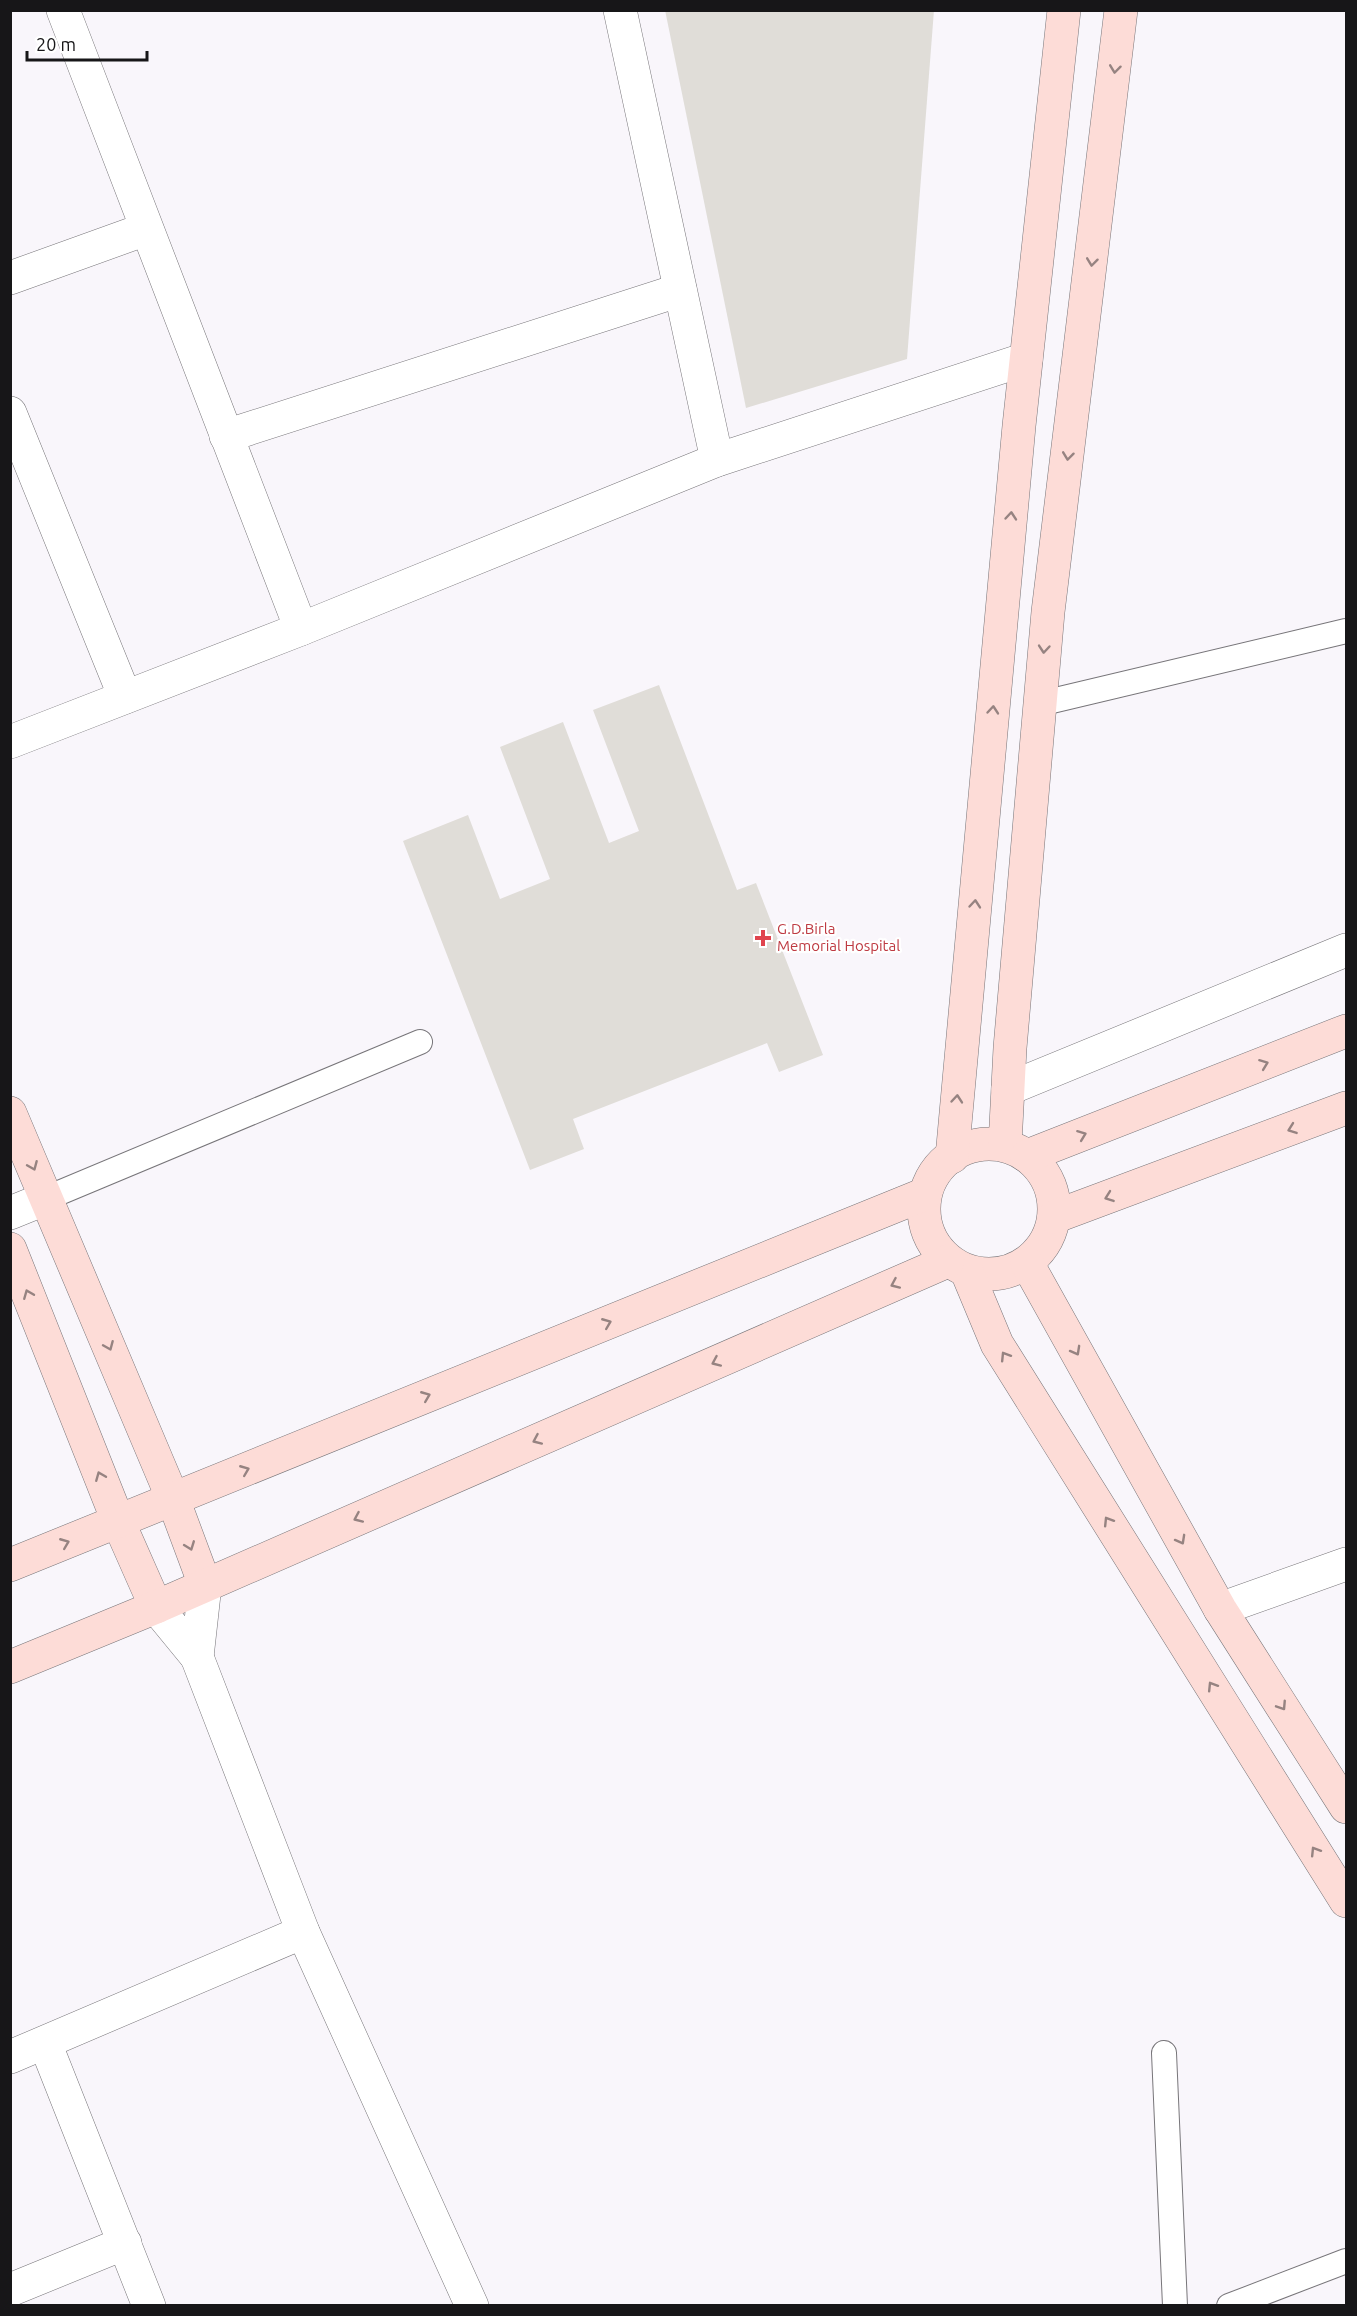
<svg xmlns="http://www.w3.org/2000/svg" width="1357" height="2316" font-family="Ubuntu,sans-serif">
	<rect width="100%" height="100%" fill="#f9f6fb"/>
	<g fill="#e0ddd8">
		<polygon points="665,10 934,10 907,359 746,408"/>
		<polygon points="659,685 737,890 756,883 823,1055 779,1072 767,1043 573,1119 584,1149 530,1170 403,841 468,815 500,899 550,879 500,747 563,722 609,843 639,831 593,710"/>
	</g>
	<g fill="none" stroke-linecap="round" stroke-linejoin="round">
		<defs>
			<g id="lane">
				<polyline points="1039,704 1346,631"/>
				<polyline points="47,1198 420,1042"/>
				<polyline points="1164,2053 1175,2306"/>
				<polyline points="1229,2306 1346,2261"/>
			</g>
			<g id="street">
				<polyline points="63,10 301,629"/>
				<polyline points="620,10 717,460"/>
				<polyline points="10,278 146,229"/>
				<polyline points="10,413 125,697"/>
				<polyline points="226,436 680,290"/>
				<polyline points="10,742 301,629 717,460 1026,359"/>
				<polyline points="1008,1089 1346,950"/>
				<polyline points="10,1213 47,1198"/>
				<polyline points="156,1607 197,1657 205,1585"/>
				<polyline points="1220,1609 1346,1564"/>
				<polyline points="197,1657 303,1932 472,2306"/>
				<polyline points="45,2043 149,2306"/>
				<polyline points="10,2057 303,1932"/>
				<polyline points="10,2290 125,2243"/>
			</g>
			<g id="secondary">
				<polyline points="10,1113 173,1499 205,1585"/>
				<circle cx="989" cy="1209" r="65"/>
				<polyline points="1005,1145 1010,1048 1048,612 1121,10"/>
				<polyline points="1027,1156 1346,1031"/>
				<polyline points="952,1157 1019,426 1064,10"/>
				<polyline points="1054,1217 1346,1108"/>
				<polyline points="10,1249 118,1521 156,1607"/>
				<polyline points="1027,1263 1220,1609 1346,1807"/>
				<polyline points="967,1272 997,1344 1346,1901"/>
				<polyline points="10,1565 925,1194"/>
				<polyline points="10,1667 156,1607 948,1261"/>
			</g>
		</defs>
		<use href="#lane" stroke="#777579" stroke-width="26"/>
		<use href="#street" stroke="#777579" stroke-width="34"/>
		<use href="#secondary" stroke="#777579" stroke-width="34"/>
		<use href="#lane" stroke="#fff" stroke-width="24"/>
		<use href="#street" stroke="#fff" stroke-width="33"/>
		<use href="#secondary" stroke="#fddcd7" stroke-width="33"/>
	</g>
	<defs><path id="oneway-chevron" d="M-2-3.5L2.5 0L-2 3.5" fill="none" stroke-width="1.6" stroke-linecap="round" stroke-linejoin="round" transform="scale(1.5)"/></defs>
	<g stroke="#968381">
		<use href="#oneway-chevron" transform="translate(1115 69) rotate(97)"/>
		<use href="#oneway-chevron" transform="translate(1092 262) rotate(97)"/>
		<use href="#oneway-chevron" transform="translate(1068 456) rotate(97)"/>
		<use href="#oneway-chevron" transform="translate(1011 516) rotate(-85)"/>
		<use href="#oneway-chevron" transform="translate(1044 649) rotate(95)"/>
		<use href="#oneway-chevron" transform="translate(993 710) rotate(-85)"/>
		<use href="#oneway-chevron" transform="translate(975 904) rotate(-85)"/>
		<use href="#oneway-chevron" transform="translate(1264 1064) rotate(-21)"/>
		<use href="#oneway-chevron" transform="translate(957 1099) rotate(-85)"/>
		<use href="#oneway-chevron" transform="translate(1292 1129) rotate(160)"/>
		<use href="#oneway-chevron" transform="translate(1082 1135) rotate(-21)"/>
		<use href="#oneway-chevron" transform="translate(33 1166) rotate(67)"/>
		<use href="#oneway-chevron" transform="translate(1109 1197) rotate(160)"/>
		<use href="#oneway-chevron" transform="translate(895 1284) rotate(156)"/>
		<use href="#oneway-chevron" transform="translate(28 1294) rotate(-112)"/>
		<use href="#oneway-chevron" transform="translate(607 1323) rotate(-22)"/>
		<use href="#oneway-chevron" transform="translate(109 1346) rotate(67)"/>
		<use href="#oneway-chevron" transform="translate(1076 1351) rotate(61)"/>
		<use href="#oneway-chevron" transform="translate(1005 1356) rotate(-122)"/>
		<use href="#oneway-chevron" transform="translate(716 1362) rotate(156)"/>
		<use href="#oneway-chevron" transform="translate(426 1396) rotate(-22)"/>
		<use href="#oneway-chevron" transform="translate(537 1440) rotate(156)"/>
		<use href="#oneway-chevron" transform="translate(245 1470) rotate(-22)"/>
		<use href="#oneway-chevron" transform="translate(100 1476) rotate(-112)"/>
		<use href="#oneway-chevron" transform="translate(358 1518) rotate(156)"/>
		<use href="#oneway-chevron" transform="translate(1108 1521) rotate(-122)"/>
		<use href="#oneway-chevron" transform="translate(1181 1540) rotate(61)"/>
		<use href="#oneway-chevron" transform="translate(65 1543) rotate(-22)"/>
		<use href="#oneway-chevron" transform="translate(190 1546) rotate(69)"/>
		<use href="#oneway-chevron" transform="translate(1212 1686) rotate(-122)"/>
		<use href="#oneway-chevron" transform="translate(1282 1706) rotate(57)"/>
		<use href="#oneway-chevron" transform="translate(1315 1851) rotate(-122)"/>
	</g>
	<path fill="#e0444e" stroke="#fff" stroke-width="2" d="M760 929h6v6h6v6h-6v6h-6v-6h-6v-6h6z"/>
	<g text-anchor="middle" stroke-width="4.5" stroke-linejoin="round" paint-order="stroke">
		<g font-size="15" fill="#be3a42" stroke="#fff" text-anchor="start">
			<text x="777" y="934">G.D.Birla<tspan x="777" dy="17">Memorial Hospital</tspan></text>
		</g>
	</g>
	<rect width="1357" height="2316" fill="none" stroke="#171618" stroke-width="24"/>
	<path d="M27 51v9h120v-9" fill="none" stroke="#171618" stroke-width="3"/>
	<text x="36" y="51" font-size="18" fill="#171618" stroke="#ffffff" stroke-width="4.5" paint-order="stroke">20 m</text>
</svg>
